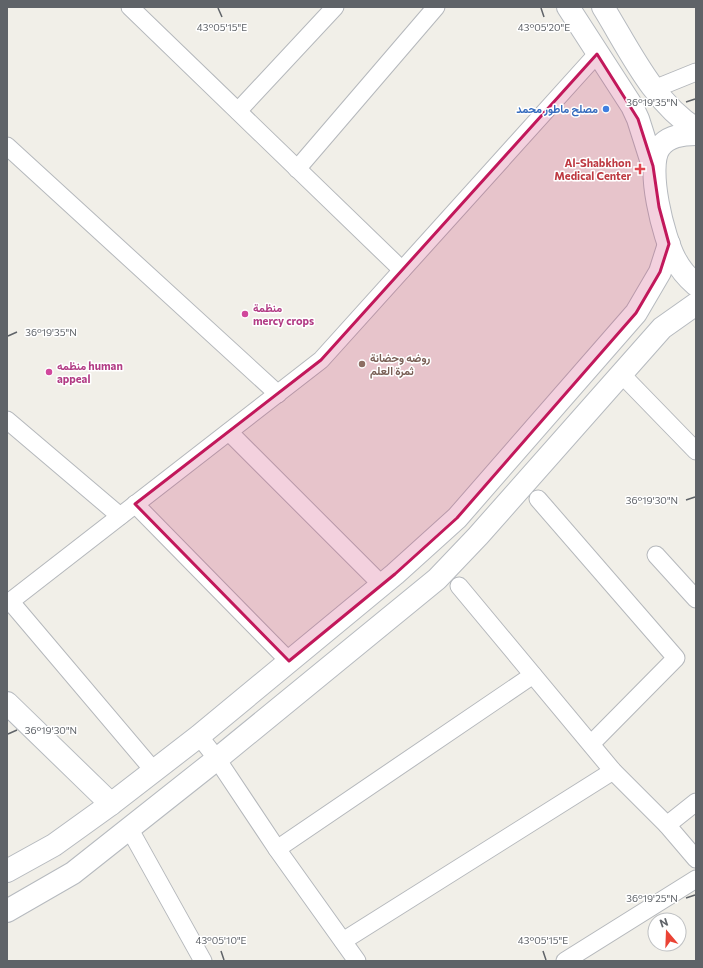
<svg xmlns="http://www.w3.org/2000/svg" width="703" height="968" font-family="Commissioner,Vazirmatn,sans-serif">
	<rect width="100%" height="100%" fill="#f1efe8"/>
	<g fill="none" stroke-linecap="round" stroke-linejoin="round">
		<defs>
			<g id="street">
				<polyline points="130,7 402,270"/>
				<polyline points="654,89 696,72"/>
				<polyline points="238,111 335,7"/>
				<polyline points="7,146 278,394"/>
				<polyline points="297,169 436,7"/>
				<polyline points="627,380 696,451"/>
				<polyline points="7,420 120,516"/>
				<polyline points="229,432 382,585"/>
				<polyline points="538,499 676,658 591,744"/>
				<polyline points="135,504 289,661"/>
				<polyline points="656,555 696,599"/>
				<polyline points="459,586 613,771 667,825 696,859"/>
				<polyline points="10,601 154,771"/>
				<polyline points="7,604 321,360 597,54"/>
				<polyline points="199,736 217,759 277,849 357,961"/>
				<polyline points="667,825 696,802"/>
				<polyline points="129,828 203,961"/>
				<polyline points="277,849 533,675"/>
				<polyline points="343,941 613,771"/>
				<polyline points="565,961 696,879"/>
			</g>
			<g id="secondary">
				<polyline points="568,7 632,106 638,119 653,166"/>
				<path d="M603,7C629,49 653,102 696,129"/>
				<path d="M696,134C684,134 668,136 660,147C645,166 664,239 675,259C680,269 688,278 696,285"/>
				<polyline points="7,703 111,804"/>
				<polyline points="7,871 54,845 111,804 199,736 395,574 457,518 636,313 660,272 669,244"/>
				<polyline points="7,911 73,873 217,759 437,579 478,536 662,328 696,304"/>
			</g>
		</defs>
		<use href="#street" stroke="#b5b8bc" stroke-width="19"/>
		<use href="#secondary" stroke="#b6babf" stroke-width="24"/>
		<use href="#street" stroke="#fff" stroke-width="17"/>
		<use href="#secondary" stroke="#fff" stroke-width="22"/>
	</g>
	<path fill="#c2185b" fill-opacity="0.2" stroke="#c2185b" stroke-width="3" stroke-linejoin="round" d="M597,54L638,119L653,166L659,207L669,244L660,272L636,313L457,518L395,574L289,661L135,504L321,360Z"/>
	<path fill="none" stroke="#5f6368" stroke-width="1.5" d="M218,8L222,17M541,8L544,17M686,102L695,99M8,336L17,332M686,500L695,497M8,734L17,730M686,898L695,895M221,951L224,960M543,951L546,960"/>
	<circle fill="#3f7fe0" stroke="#fff" stroke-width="1.5" cx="606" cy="109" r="4"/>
	<path fill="#e0444e" stroke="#fff" stroke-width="1.5" d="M638 163h4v4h4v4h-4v4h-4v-4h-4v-4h4z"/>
	<g fill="#d1479c" stroke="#fff" stroke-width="1.5">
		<circle cx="245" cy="314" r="4"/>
		<circle cx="49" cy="372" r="4"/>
	</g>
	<circle fill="#8d6e63" stroke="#fff" stroke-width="1.5" cx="362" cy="364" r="4"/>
	<g text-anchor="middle" stroke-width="3" stroke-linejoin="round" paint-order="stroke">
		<g font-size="11" font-weight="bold" fill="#366cbe" stroke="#fff" text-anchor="end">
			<text x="598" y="113">مصلح ماطور محمد</text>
		</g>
		<g font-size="11" font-weight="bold" fill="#be3a42" stroke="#fff" text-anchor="end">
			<text x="631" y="167">Al-Shabkhon<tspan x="631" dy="13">Medical Center</tspan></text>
		</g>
		<g font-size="11" font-weight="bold" fill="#b23c85" stroke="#fff" text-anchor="start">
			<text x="253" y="312">منظمة<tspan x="253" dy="13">mercy crops</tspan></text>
			<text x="57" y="370">منظمه human<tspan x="57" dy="13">appeal</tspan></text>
		</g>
		<g font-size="11" font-weight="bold" fill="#785e54" stroke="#fff" text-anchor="start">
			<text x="370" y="362">روضه وحضانة<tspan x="370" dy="13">ثمرة العلم</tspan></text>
		</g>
	</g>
	<g font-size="10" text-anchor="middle" fill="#5f6368" stroke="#fff" stroke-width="3" stroke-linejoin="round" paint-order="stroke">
		<text x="544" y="31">43°05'20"E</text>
		<text x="222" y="31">43°05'15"E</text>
		<text x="652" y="106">36°19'35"N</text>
		<text x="51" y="336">36°19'35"N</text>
		<text x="652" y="504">36°19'30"N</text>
		<text x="51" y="734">36°19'30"N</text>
		<text x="652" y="902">36°19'25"N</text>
		<text x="221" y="944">43°05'10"E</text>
		<text x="543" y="944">43°05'15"E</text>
	</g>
	<rect width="703" height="968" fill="none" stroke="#5f6368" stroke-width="16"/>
	<g transform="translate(667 932) rotate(341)"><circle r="19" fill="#ffffff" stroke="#bfc1c3"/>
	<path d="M0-3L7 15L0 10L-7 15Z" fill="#ea4335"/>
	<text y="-6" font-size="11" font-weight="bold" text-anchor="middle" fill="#5f6368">N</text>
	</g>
</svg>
